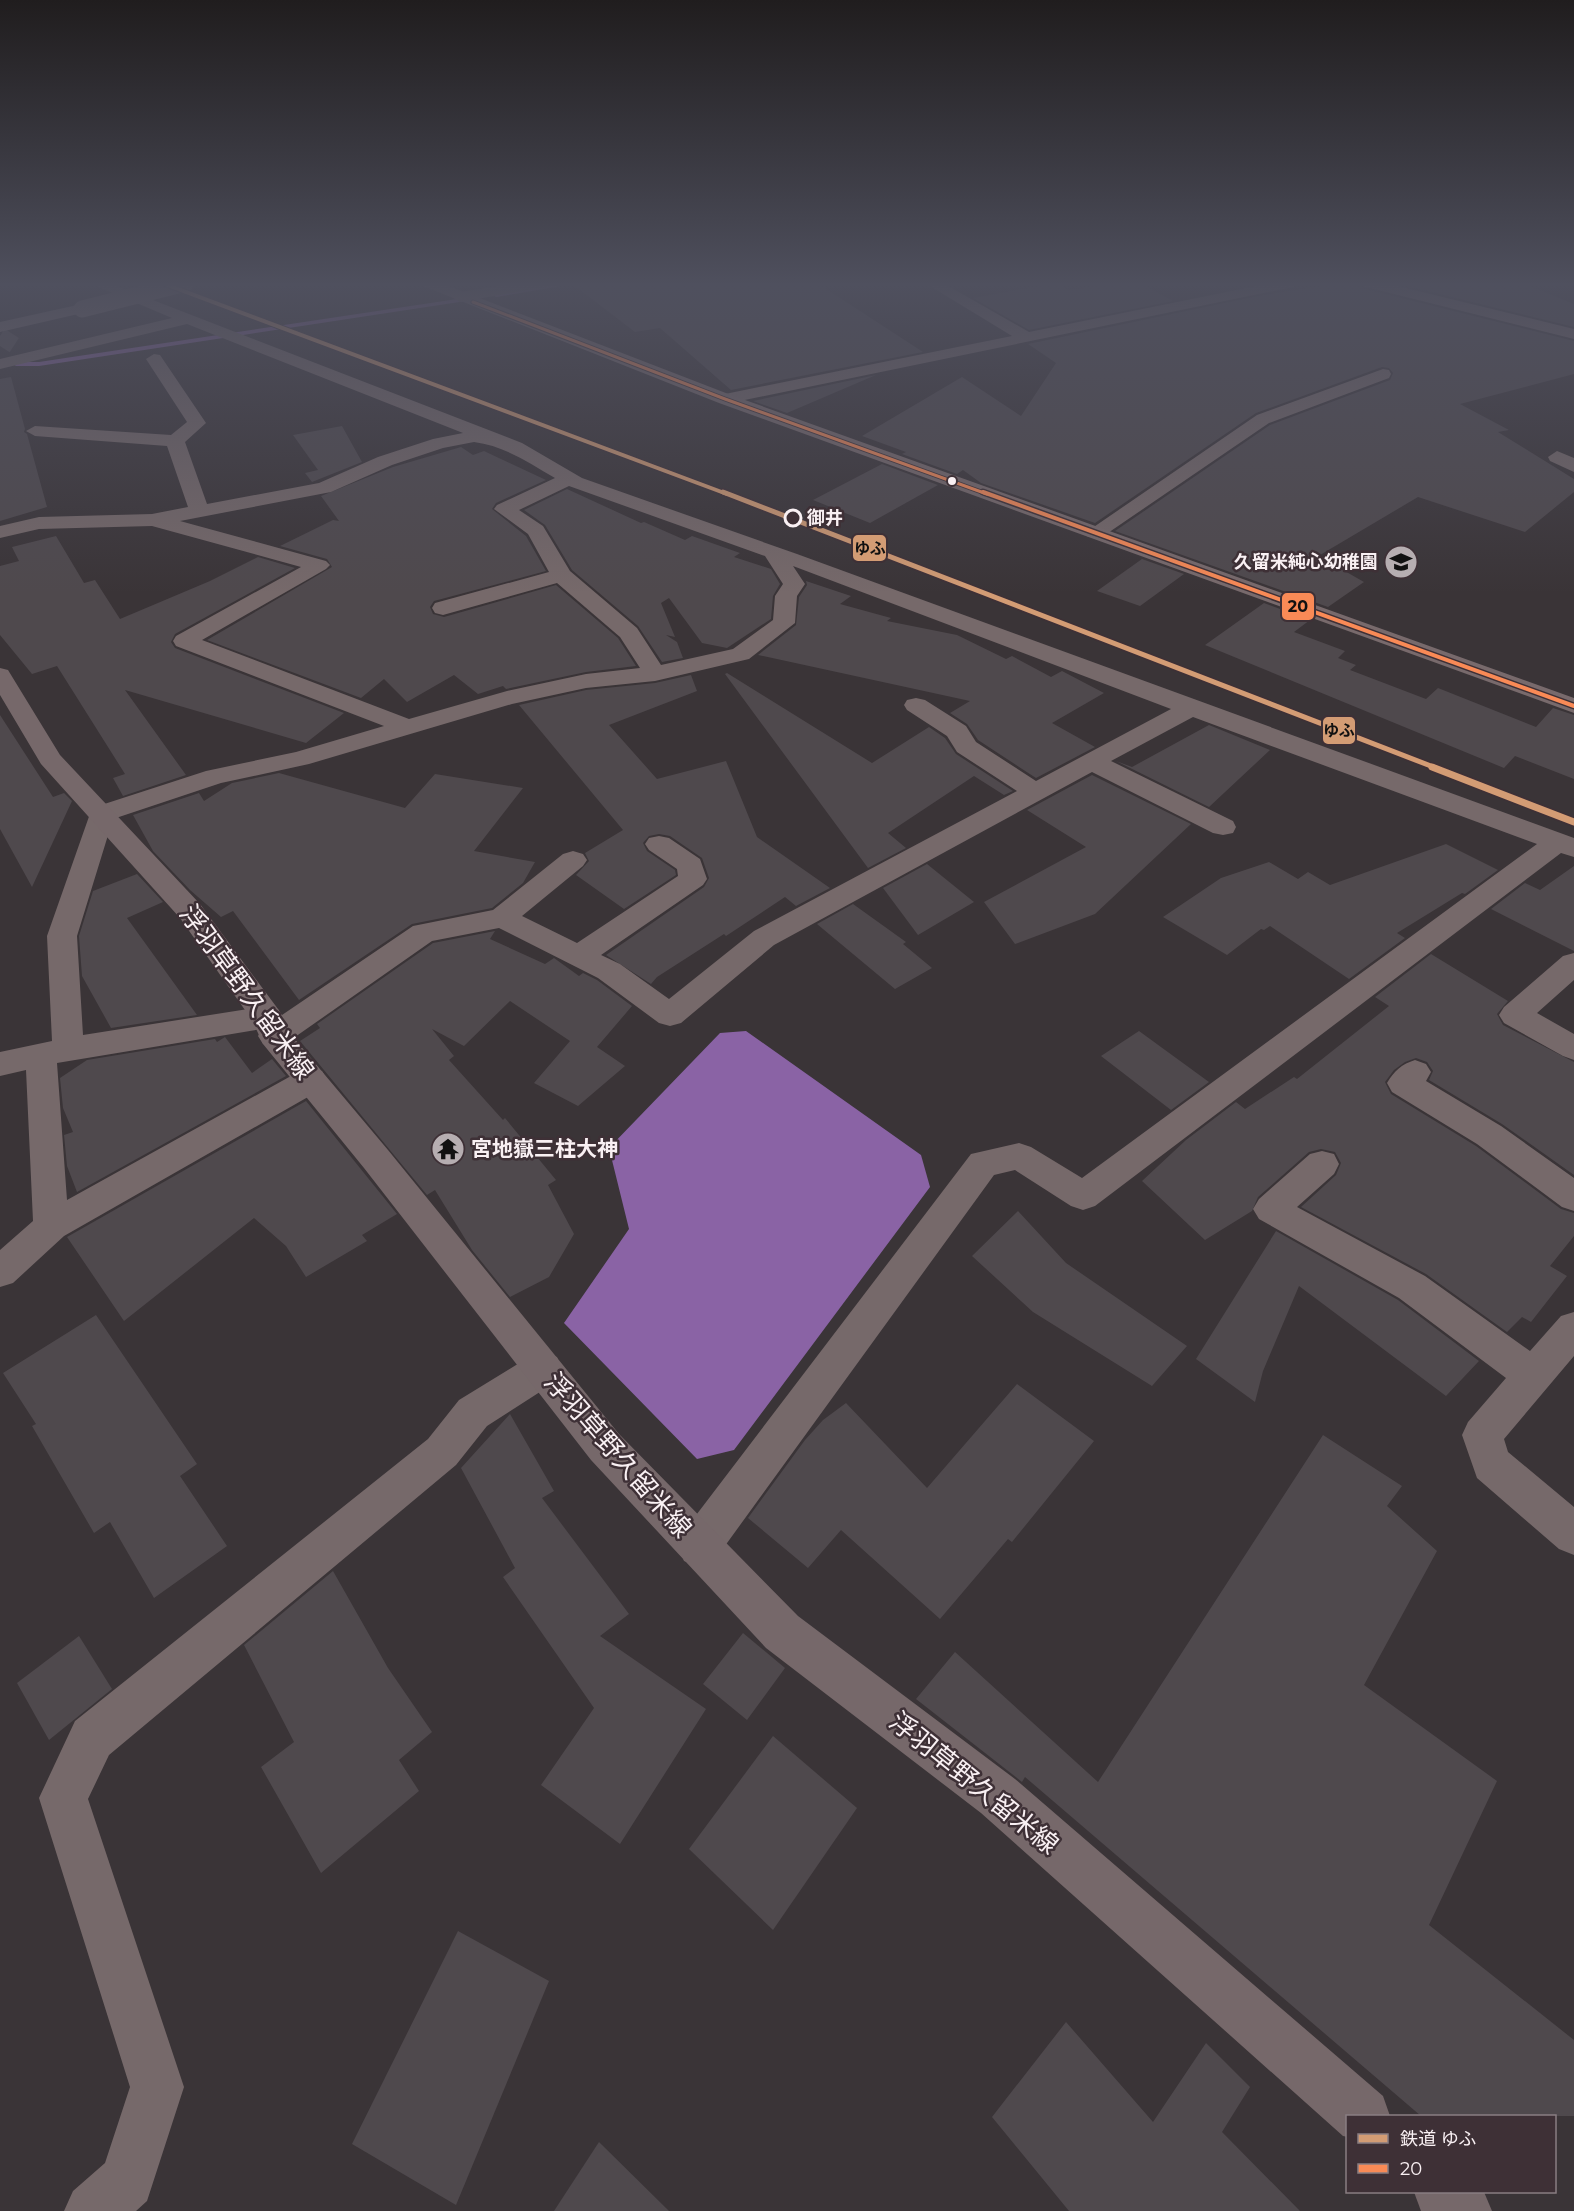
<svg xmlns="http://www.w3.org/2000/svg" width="1574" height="2211" font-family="Montserrat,'Noto Sans JP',sans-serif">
	<rect width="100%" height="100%" fill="#3a3437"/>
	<polygon fill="#8a63a5" points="746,1031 921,1155 930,1187 734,1450 697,1459 564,1323 629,1229 609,1148 720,1033"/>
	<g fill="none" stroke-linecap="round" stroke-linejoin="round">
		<g fill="#8a63a5" fill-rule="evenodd">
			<polygon points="564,283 579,283 496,297 493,295"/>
			<polygon points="477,296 479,299 39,366 16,366 13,364 16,362 39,362"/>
		</g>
	</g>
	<g fill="#4f494d">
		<polygon points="571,283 817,283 923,352 731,390 660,328 635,332"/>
		<polygon points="1056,283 1069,290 1114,283 1140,283 1173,301 1029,330 973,298"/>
		<polygon points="1340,283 1358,283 1361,288 1574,341 1574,374 1460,404 1509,430 1498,432 1574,479 1574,492 1525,532 1418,497 1315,558 1336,566 1364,582 1328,607 1115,531 1270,425 1390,380 1393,373 1389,368 1382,367 1256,413 1095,523 981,483 963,470 957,474 902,454 906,452 862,436 962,377 1021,416 1056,363 1028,344 1258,296"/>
		<polygon points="1395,283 1522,283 1574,304 1574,327"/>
		<polygon points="876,375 787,413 753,401"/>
		<polygon points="11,377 25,429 24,432 27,434 47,507 0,521 0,379"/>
		<polygon points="342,426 362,462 312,482 305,473 318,470 293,435"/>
		<polygon points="461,447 473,455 484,451 546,480 496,503 492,509 526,536 546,571 434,601 430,607 433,614 444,617 556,585 618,638 636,666 586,672 506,689 503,686 478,694 454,675 407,702 384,679 361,698 207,640 332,567 327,559 280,546 333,520 339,521 321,496 393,467"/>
		<polygon points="882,464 938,485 870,523 813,500"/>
		<polygon points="567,489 641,523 644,522 685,540 692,536 740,553 734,557 771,569 780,584 773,596 771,619 727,648 702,643 669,598 661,603 675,637 666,635 677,642 683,658 662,662 638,626 572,570 545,525 524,510"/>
		<polygon points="56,536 84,583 95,580 120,619 210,581 258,557 295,568 175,634 171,642 175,648 344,713 306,743 125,690 186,775 123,796 113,778 125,774 57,666 32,674 0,635 0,566 19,561 12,547"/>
		<polygon points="1142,559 1184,574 1140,606 1097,591"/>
		<polygon points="806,581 851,596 840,604 891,618 887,621 957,635 1006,659 1012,656 1051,677 1062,671 1104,693 1052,723 1095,747 1036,778 978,740 967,724 950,713 970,701 758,655 796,625 799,597 807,585"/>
		<polygon points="1264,603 1310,620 1294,632 1345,651 1338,658 1356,665 1350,670 1426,699 1438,688 1536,727 1553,708 1574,715 1574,779 1515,756 1504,768 1205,645"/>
		<polygon points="727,673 872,763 929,727 945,738 956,754 1013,791 1004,795 974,776 888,833 906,848 868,868 725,674"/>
		<polygon points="691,675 697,691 609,725 657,779 726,761 757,837 830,888 796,906 785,897 726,936 724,934 657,977 651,984 606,955 704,887 709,878 702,858 670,836 659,834 649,836 643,843 647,851 675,870 676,875 624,909 576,875 589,861 585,853 623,830 519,705 586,690 655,683"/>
		<polygon points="0,715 53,797 64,793 72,801 32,887 0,829"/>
		<polygon points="1209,725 1270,750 1209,807 1116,761 1132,767"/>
		<polygon points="279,773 405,808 435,774 523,788 474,851 535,862 523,883 492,908 412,924 299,1000 233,911 221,917 190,890 153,851 133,815 199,793 204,801 232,783"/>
		<polygon points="1092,775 1191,824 1095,914 1015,944 984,902 1086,847 1027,810"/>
		<polygon points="1446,844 1498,870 1465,894 1462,893 1397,933 1405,938 1349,979 1270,926 1264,930 1261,929 1227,955 1163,917 1221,878 1269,862 1298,879 1308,872 1330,885"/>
		<polygon points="927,864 974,902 918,935 883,888"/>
		<polygon points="1574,866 1574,951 1491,909 1525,883 1540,890"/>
		<polygon points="137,874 163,902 127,918 197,1015 111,1028 82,976 79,936 93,891"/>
		<polygon points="853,904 906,942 903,944 932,968 895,989 817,924"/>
		<polygon points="495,931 490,939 545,964 554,958 579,976 583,973 597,980 632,1006 597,1047 625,1066 578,1106 534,1083 570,1041 510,1001 464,1046 432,1029 454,1056 449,1060 503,1120 505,1118 556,1180 548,1185 574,1234 549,1277 510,1297 472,1250 435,1190 427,1195 300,1041 320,1028 317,1024 433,943"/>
		<polygon points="1431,954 1508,1001 1497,1014 1503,1025 1574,1062 1574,1175 1502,1124 1429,1080 1433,1071 1427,1062 1416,1058 1405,1062 1394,1070 1385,1082 1391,1094 1476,1146 1561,1209 1574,1213 1574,1236 1550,1266 1567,1276 1531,1322 1522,1317 1507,1332 1426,1274 1301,1207 1336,1175 1341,1163 1335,1152 1321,1149 1309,1152 1258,1197 1252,1211 1205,1240 1142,1181 1186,1140 1236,1102 1245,1109 1294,1077 1297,1079 1389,1006 1375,997"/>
		<polygon points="1139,1031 1209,1082 1171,1110 1101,1056"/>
		<polygon points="225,1037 252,1073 272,1059 286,1076 77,1192 67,1166 64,1135 73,1132 63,1108 60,1078 87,1060 215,1039 217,1042"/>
		<polygon points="306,1101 397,1214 362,1235 367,1241 306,1277 286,1246 254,1218 124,1321 67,1237"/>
		<polygon points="1018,1211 1066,1263 1187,1346 1152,1386 1033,1312 972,1256"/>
		<polygon points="1276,1231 1398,1300 1479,1361 1446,1396 1299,1286 1263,1371 1255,1402 1196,1359"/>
		<polygon points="96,1315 197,1464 180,1476 227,1546 154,1598 110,1522 94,1533 32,1426 36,1424 3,1373"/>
		<polygon points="1017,1384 1094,1441 1012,1542 1008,1539 940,1619 841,1530 808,1568 748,1518 805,1440 823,1420 846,1403 927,1488"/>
		<polygon points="510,1414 554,1491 542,1498 629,1614 600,1636 706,1709 620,1844 541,1785 594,1708 503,1577 515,1568 461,1468"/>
		<polygon points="1323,1435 1402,1486 1387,1506 1437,1551 1364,1685 1497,1781 1429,1925 1574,2040 1574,2116 1421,2116 1025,1777 1022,1782 916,1699 955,1652 1098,1782"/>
		<polygon points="333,1571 388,1668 432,1732 399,1760 419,1791 321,1873 261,1767 294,1742 244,1645"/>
		<polygon points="743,1633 785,1668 747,1720 703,1684"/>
		<polygon points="79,1636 112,1689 49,1740 17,1683"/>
		<polygon points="773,1736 857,1808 773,1930 689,1849"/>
		<polygon points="458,1931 549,1981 456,2205 352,2144"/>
		<polygon points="1066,2022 1153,2122 1206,2043 1250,2087 1222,2132 1300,2211 1069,2211 992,2117"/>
		<polygon points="599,2142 669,2211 554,2211"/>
	</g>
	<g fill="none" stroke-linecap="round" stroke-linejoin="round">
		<polyline stroke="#575053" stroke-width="17" stroke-dasharray="17 8" stroke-linecap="butt" points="0,336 17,347"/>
		<g fill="#76696a" fill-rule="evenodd">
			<path d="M89,283H109L522,443L582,478L797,554L1574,838V857L1561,853L1095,1206L1083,1210L1071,1206L1015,1170L994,1175L714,1561L699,1567L684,1561L678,1546L684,1531L971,1154L1019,1143L1031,1147L1082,1178L1537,844L1193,717L1111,761L1233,821L1236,827L1233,833L1223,835L1213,833L1092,772L774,945L681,1023L670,1026L659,1023L598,978L499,928L432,941L285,1044L274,1047L263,1044L258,1036L262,1029L57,1063L67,1200L300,1071L311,1068L322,1071L327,1080L322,1089L64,1236L13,1283L0,1287V1250L33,1221L26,1070L0,1076V1052L52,1041L47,936L92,808L206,771L296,752L384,726L176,646L173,641L176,636L301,567L152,526L39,529L0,538V526L39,517L152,514L188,507L167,446L35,436L26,431L35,426L171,435L187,422L146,359L154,354L160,355L206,423L185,442L207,504L319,483L378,457L433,439L463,433L187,324L0,369V359L172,318ZM474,442C505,446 529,463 555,478L497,505L494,509L528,534L549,572L435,603L432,608L435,613L443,615L557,583L620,637L640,668L586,674L507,691L409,719L202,640L326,569L330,565L326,561L180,521L331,492L392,465L443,448ZM569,486L765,556L783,584L775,596L773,620L733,649L661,665L637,628L570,571L543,526L519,510ZM793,566L1171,709L1036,781L976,742L966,726L925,700L916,698L907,700L904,705L907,710L947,736L957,752L1017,791L754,931L669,999L620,964L601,955L703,885L707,879L700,859L669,838L659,836L649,838L645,844L649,850L677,869L678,876L577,943L522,916L583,866L587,860L583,854L573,851L563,854L493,910L413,926L282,1015L278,1009L267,1006L83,1035L77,936L113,819L221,783L309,764L512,704L586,688L655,681L749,659L795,623L797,596L805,584Z"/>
			<polygon points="518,283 553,283 546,287 460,302 452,297 460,292"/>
			<polygon points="925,283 943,283 1029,332 1271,283 1300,283 1293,287 725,404 716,399 725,394 1012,336"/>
			<polygon points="1383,369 1389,370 1391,374 1389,378 1269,423 1102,537 1088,537 1085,533 1257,415"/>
			<polygon points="1557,451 1574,458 1574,472 1550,461 1548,457"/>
			<polygon points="1574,953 1574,980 1537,1013 1574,1034 1574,1060 1563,1056 1504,1023 1499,1015 1504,1007 1563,956"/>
			<path d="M1415,1060L1426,1064L1431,1072L1426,1081L1501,1126L1574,1178V1211L1562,1207L1477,1144L1392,1092L1387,1083C1394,1071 1402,1064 1415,1060Z"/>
			<polygon points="1322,1151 1334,1154 1339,1164 1334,1174 1297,1207 1425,1276 1530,1351 1561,1316 1574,1312 1574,1356 1504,1439 1508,1452 1574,1507 1574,1555 1559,1549 1477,1478 1462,1435 1468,1422 1506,1378 1399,1298 1259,1219 1253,1209 1259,1199 1310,1154"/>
			<polygon points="543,1352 557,1357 562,1369 557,1381 487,1426 456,1465 109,1755 88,1799 184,2087 147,2201 136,2211 64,2211 73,2191 105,2163 130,2087 39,1798 75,1721 428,1439 459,1400 529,1357"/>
		</g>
		<g fill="#786a6c" fill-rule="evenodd">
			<polygon points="421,283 441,283 731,395 1574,698 1574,713 719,403 423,286"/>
			<polygon points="1360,283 1385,283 1574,329 1574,339 1362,286"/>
		</g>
		<g fill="#76686a" fill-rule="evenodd">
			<polygon points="0,668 8,670 60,755 200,904 278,1009 288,1031 388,1150 619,1434 798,1616 1015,1779 1383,2096 1390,2116 1348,2116 1348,2137 1343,2136 981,1813 766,1648 591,1460 364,1168 263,1044 252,1020 180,918 41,764 0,695"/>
			<polygon points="1414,2192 1484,2192 1492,2211 1421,2211"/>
		</g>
		<polygon fill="#7c6f71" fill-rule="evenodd" points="82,304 90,309 87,312 0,332 0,322"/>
		<polyline stroke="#7c6f71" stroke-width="17" points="82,309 186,283"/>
		<defs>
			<polyline id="bus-1-far1" points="473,302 725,399 987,494"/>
			<polyline id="bus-1" points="983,492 1574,706"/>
		</defs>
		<use href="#bus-1-far1" stroke="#3e3036" stroke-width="5"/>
		<use href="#bus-1" stroke="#3e3036" stroke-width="7"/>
		<use href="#bus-1-far1" stroke="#f98a56" stroke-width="3"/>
		<use href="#bus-1" stroke="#f98a56" stroke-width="4"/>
		<defs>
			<polyline id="rail-1-far2" points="162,283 727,494"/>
			<polyline id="rail-1-far1" points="723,492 1436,768"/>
			<polyline id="rail-1" points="1432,767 1574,822"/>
		</defs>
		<use href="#rail-1-far2" stroke="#3e3036" stroke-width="6"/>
		<use href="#rail-1-far1" stroke="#3e3036" stroke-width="8"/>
		<use href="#rail-1" stroke="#3e3036" stroke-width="10"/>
		<use href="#rail-1-far2" stroke="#d39c74" stroke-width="4"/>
		<use href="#rail-1-far1" stroke="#d39c74" stroke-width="5"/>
		<use href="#rail-1" stroke="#d39c74" stroke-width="7"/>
	</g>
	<linearGradient id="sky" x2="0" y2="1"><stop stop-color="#201d1e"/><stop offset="0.48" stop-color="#4f505e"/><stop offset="1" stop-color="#4f505e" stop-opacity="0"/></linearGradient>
	<rect width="1574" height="593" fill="url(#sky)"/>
	<defs>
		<symbol id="school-disc" viewBox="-11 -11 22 22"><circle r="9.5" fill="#b6aeb1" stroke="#3e3036"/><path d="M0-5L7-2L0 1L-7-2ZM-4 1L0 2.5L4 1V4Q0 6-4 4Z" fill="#111"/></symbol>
		<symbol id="temple-disc" viewBox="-11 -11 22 22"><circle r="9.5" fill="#b6aeb1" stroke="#3e3036"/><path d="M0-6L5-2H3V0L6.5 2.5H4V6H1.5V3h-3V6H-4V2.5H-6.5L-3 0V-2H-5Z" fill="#111"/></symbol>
	</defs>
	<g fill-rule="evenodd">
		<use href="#school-disc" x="1382" y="543" width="38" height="38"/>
		<use href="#temple-disc" x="429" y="1130" width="38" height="38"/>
	</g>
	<circle fill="#f9f0f3" stroke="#3e3036" stroke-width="2" cx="952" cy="481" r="5"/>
	<circle fill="#3e3036" stroke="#f9f0f3" stroke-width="3" cx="793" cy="518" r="8"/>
	<g text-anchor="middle" stroke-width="5" stroke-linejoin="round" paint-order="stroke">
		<g font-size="18" font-weight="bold" fill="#f9f0f3" stroke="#3e3036" text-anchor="start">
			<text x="807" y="524">御井</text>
		</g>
		<g font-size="18" font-weight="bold" fill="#f9f0f3" stroke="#3e3036" text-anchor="end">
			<text x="1378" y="568">久留米純心幼稚園</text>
		</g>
		<g font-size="21" font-weight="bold" fill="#f9f0f3" stroke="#3e3036" text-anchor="start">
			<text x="471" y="1156">宮地嶽三柱大神</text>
		</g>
		<g font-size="26" fill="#f9f0f3" stroke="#3e3036">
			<text transform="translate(247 992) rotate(54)" y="9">浮羽草野久留米線</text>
			<text transform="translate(618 1455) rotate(49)" y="9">浮羽草野久留米線</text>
			<text transform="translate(974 1783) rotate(39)" y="9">浮羽草野久留米線</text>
		</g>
	</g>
	<g stroke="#3e3036" stroke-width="2">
		<rect x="852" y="534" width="35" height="28" rx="6" fill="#d39c74"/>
		<rect x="1281" y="592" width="34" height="29" rx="6" fill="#f98a56"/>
		<rect x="1322" y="716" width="34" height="29" rx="6" fill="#d39c74"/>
	</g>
	<g font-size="16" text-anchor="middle" font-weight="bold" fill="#111">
		<text x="870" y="554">ゆふ</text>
		<text x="1298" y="612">20</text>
		<text x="1339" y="736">ゆふ</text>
	</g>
	<rect x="1346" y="2115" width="210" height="78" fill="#3e3036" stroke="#897d82" stroke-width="1.5"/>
	<rect x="1358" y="2134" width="30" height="9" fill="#d39c74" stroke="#897d82" stroke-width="1.5"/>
	<text x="1400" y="2145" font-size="18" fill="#f9f0f3">鉄道 ゆふ</text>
	<rect x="1358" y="2164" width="30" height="9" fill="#f98a56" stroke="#897d82" stroke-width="1.5"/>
	<text x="1400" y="2175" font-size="18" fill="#f9f0f3">20</text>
</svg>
